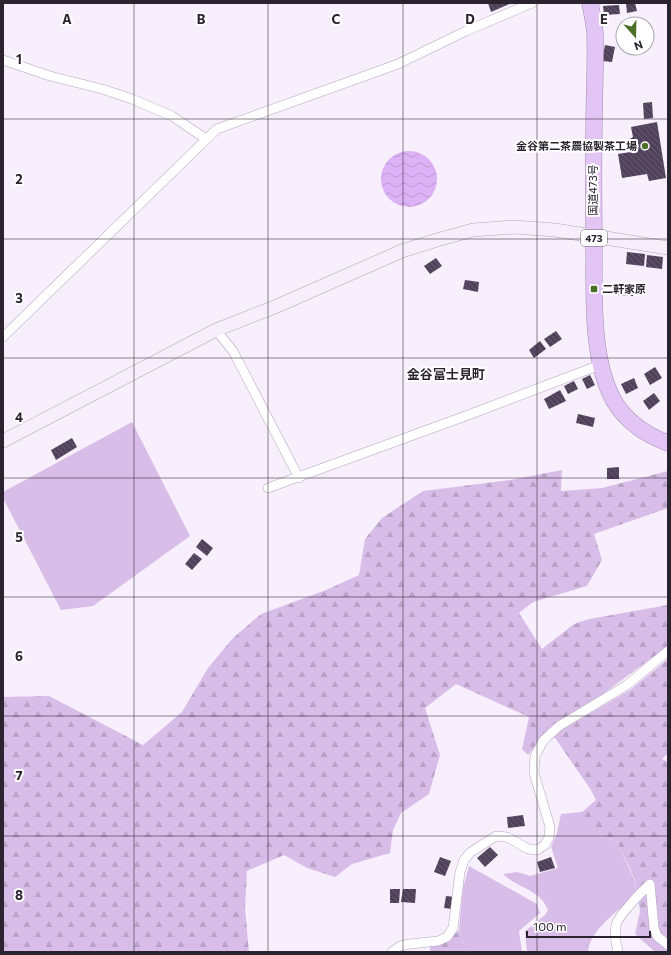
<svg xmlns="http://www.w3.org/2000/svg" width="671" height="955" font-family="Commissioner,'Noto Sans JP',sans-serif">
	<defs>
		<pattern id="forest-firs" width="22" height="20" patternUnits="userSpaceOnUse"><rect width="22" height="20" fill="#d8bde8"/><path d="M5 1l3.5 6h-7zM16 11l3.5 6h-7z" fill="#baa2c7"/></pattern>
		<pattern id="water-waves" width="16" height="10" patternUnits="userSpaceOnUse"><rect width="16" height="10" fill="#dcb1f5"/><path d="M0 5q4-4 8 0t8 0" fill="none" stroke="#bd98d2"/></pattern>
		<pattern id="building-back-hatch" width="6" height="6" patternUnits="userSpaceOnUse"><rect width="6" height="6" fill="#51425b"/><path d="M-1 5l2 2M0 0l6 6M5-1l2 2" fill="none" stroke="#675b6f"/></pattern>
	</defs>
	<rect width="100%" height="100%" fill="#f7effc"/>
	<g fill="#d8bde8">
		<polygon points="132,422 190,536 93,606 61,610 3,498 3,492"/>
		<path d="M582,812L590,818L600,835L616,841L634,878L637,895C621,908 589,930 588,952H527L525,931L545,915L548,910C540,889 518,889 503,874L517,872L530,876L558,868L551,847L557,833L561,814Z"/>
		<polygon points="469,866 537,904 540,913 519,931 522,952 467,952 459,930 463,888"/>
	</g>
	<g fill="url(#forest-firs)">
		<polygon points="562,470 561,491 602,488 668,471 668,508 594,534 602,560 587,586 533,602 519,613 542,649 574,624 589,619 668,605 668,646 573,716 552,726 528,755 522,749 529,717 456,684 425,708 440,755 429,794 401,813 393,830 390,853 352,864 335,877 307,868 284,855 247,871 245,908 249,952 3,952 3,697 49,696 143,745 182,712 208,668 232,639 261,614 326,590 359,575 365,539 382,518 423,491 510,480"/>
		<polygon points="668,659 668,753 662,759 668,762 668,952 655,952 635,934 640,911 634,876 616,841 600,835 582,812 596,800 591,790 553,735 630,690"/>
		<polygon points="459,930 467,952 430,952 430,947 449,940"/>
	</g>
	<circle fill="url(#water-waves)" cx="409" cy="179" r="28"/>
	<g fill="url(#building-back-hatch)">
		<polygon points="488,3 512,3 491,12"/>
		<polygon points="626,3 635,3 637,11 627,13"/>
		<polygon points="619,5 620,14 604,15 603,6"/>
		<polygon points="605,45 615,47 612,62 602,61"/>
		<polygon points="652,102 653,118 644,119 643,103"/>
		<polygon points="657,122 666,178 649,181 647,174 622,178 618,154 630,152 628,140 633,137 631,127"/>
		<polygon points="627,252 645,254 644,266 626,264"/>
		<polygon points="647,255 663,257 662,269 646,267"/>
		<polygon points="436,258 442,266 430,274 424,266"/>
		<polygon points="465,280 479,282 478,292 463,289"/>
		<polygon points="616,283 634,284 633,296 615,295"/>
		<polygon points="556,331 562,339 550,347 544,339"/>
		<polygon points="540,341 546,349 534,358 529,350"/>
		<polygon points="655,367 662,378 650,385 644,374"/>
		<polygon points="590,375 595,385 587,389 582,379"/>
		<polygon points="634,378 638,388 626,394 621,384"/>
		<polygon points="574,381 578,389 568,394 564,386"/>
		<polygon points="560,390 566,401 549,409 544,399"/>
		<polygon points="654,393 660,401 649,410 643,401"/>
		<polygon points="578,414 595,418 593,427 576,423"/>
		<polygon points="72,438 77,447 56,460 51,450"/>
		<polygon points="619,467 619,479 607,479 607,468"/>
		<polygon points="202,539 213,548 207,556 196,547"/>
		<polygon points="194,553 202,559 192,570 185,564"/>
		<polygon points="523,815 525,826 508,828 507,817"/>
		<polygon points="490,847 498,855 485,867 477,858"/>
		<polygon points="440,857 451,861 445,876 434,872"/>
		<polygon points="551,857 555,868 540,872 537,862"/>
		<polygon points="390,889 400,889 399,903 390,903"/>
		<polygon points="403,889 416,889 415,903 401,902"/>
		<polygon points="446,896 455,897 453,909 444,908"/>
	</g>
	<g fill="none" stroke-linecap="round" stroke-linejoin="round">
		<defs>
			<g id="street">
				<polyline points="3,60 50,76 102,89 132,99 172,116 206,139"/>
				<polyline points="216,330 233,351 299,478"/>
				<polyline points="3,337 217,129 398,64 466,31 532,3"/>
				<polyline points="268,488 471,414 592,368 602,366"/>
				<polyline points="392,952 400,946 410,944 438,941 447,937 453,928 460,872 464,860 471,852 488,841 496,836 507,837 528,849 537,850 545,845 549,837 550,827 534,773 535,756 543,741 547,737 559,726 627,685 668,651"/>
				<path d="M617,952L618,950C615,942 615,933 616,925C618,916 643,890 650,884L654,928L657,936L668,945"/>
			</g>
			<polyline id="secondary" points="3,441 216,330 277,306 402,251 437,240 473,230 514,227 555,230 668,248"/>
			<path id="highway" d="M590,3C592,13 594,23 595,33C596,64 594,96 594,127C593,171 594,214 594,258C594,301 592,362 614,401C626,421 646,435 668,443"/>
		</defs>
		<use href="#street" stroke="#b6a4c1" stroke-width="10"/>
		<use href="#secondary" stroke="#b6a4c1" stroke-width="14"/>
		<use href="#highway" stroke="#a38db0" stroke-width="17"/>
		<use href="#street" stroke="#fff" stroke-width="9"/>
		<use href="#secondary" stroke="#f7eefc" stroke-width="13"/>
		<use href="#highway" stroke="#e3c5f5" stroke-width="16"/>
	</g>
	<path fill="none" stroke="#2b2430" stroke-width="1" stroke-opacity="0.55" d="M134,3V952M268,3V952M403,3V952M537,3V952M3,119H668M3,239H668M3,358H668M3,478H668M3,597H668M3,716H668M3,836H668"/>
	<g fill="#4b702a" stroke="#fff" stroke-width="1.5">
		<circle cx="645" cy="146" r="4"/>
		<rect x="590" y="285" width="8" height="8" rx="2"/>
	</g>
	<g text-anchor="middle" stroke-width="4" stroke-linejoin="round" paint-order="stroke">
		<rect fill="#fff" stroke="#6b666e" stroke-width="1" x="581" y="230" width="26" height="16" rx="3"/>
		<g font-size="10" font-weight="bold" fill="#2b2430">
			<text x="594" y="242">473</text>
		</g>
		<g font-size="11" font-weight="bold" fill="#2b2430" stroke="#fff" text-anchor="end">
			<text x="637" y="150">金谷第二茶農協製茶工場</text>
			<text x="602" y="293" text-anchor="start">二軒家原</text>
		</g>
		<g font-size="11" fill="#2b2430" stroke="#fff">
			<text transform="translate(593 190) rotate(-90)" y="4">国道473号</text>
		</g>
		<g font-size="13" font-weight="bold" fill="#2b2430" stroke="#fff">
			<text x="446" y="379">金谷富士見町</text>
		</g>
	</g>
	<g font-size="13" text-anchor="middle" font-weight="bold" fill="#2b2430" stroke="#fff" stroke-width="4" stroke-linejoin="round" paint-order="stroke">
		<text x="67" y="24">A</text>
		<text x="201" y="24">B</text>
		<text x="336" y="24">C</text>
		<text x="470" y="24">D</text>
		<text x="604" y="24">E</text>
		<text x="19" y="64">1</text>
		<text x="19" y="184">2</text>
		<text x="19" y="303">3</text>
		<text x="19" y="422">4</text>
		<text x="19" y="542">5</text>
		<text x="19" y="661">6</text>
		<text x="19" y="780">7</text>
		<text x="19" y="900">8</text>
	</g>
	<rect width="671" height="955" fill="none" stroke="#2b2430" stroke-width="8"/>
	<g transform="translate(635 36) rotate(160)"><circle r="19" fill="#ffffff" stroke="#aaa7ac"/>
	<path d="M0-3L7 15L0 10L-7 15Z" fill="#4b702a"/>
	<text y="-6" font-size="11" font-weight="bold" text-anchor="middle" fill="#2b2430">N</text>
	</g>
	<path d="M527 931v6h123v-6" fill="none" stroke="#2b2430" stroke-width="2"/>
	<text x="533" y="931" font-size="12" fill="#2b2430" stroke="#ffffff" stroke-width="3" paint-order="stroke">100 m</text>
</svg>
